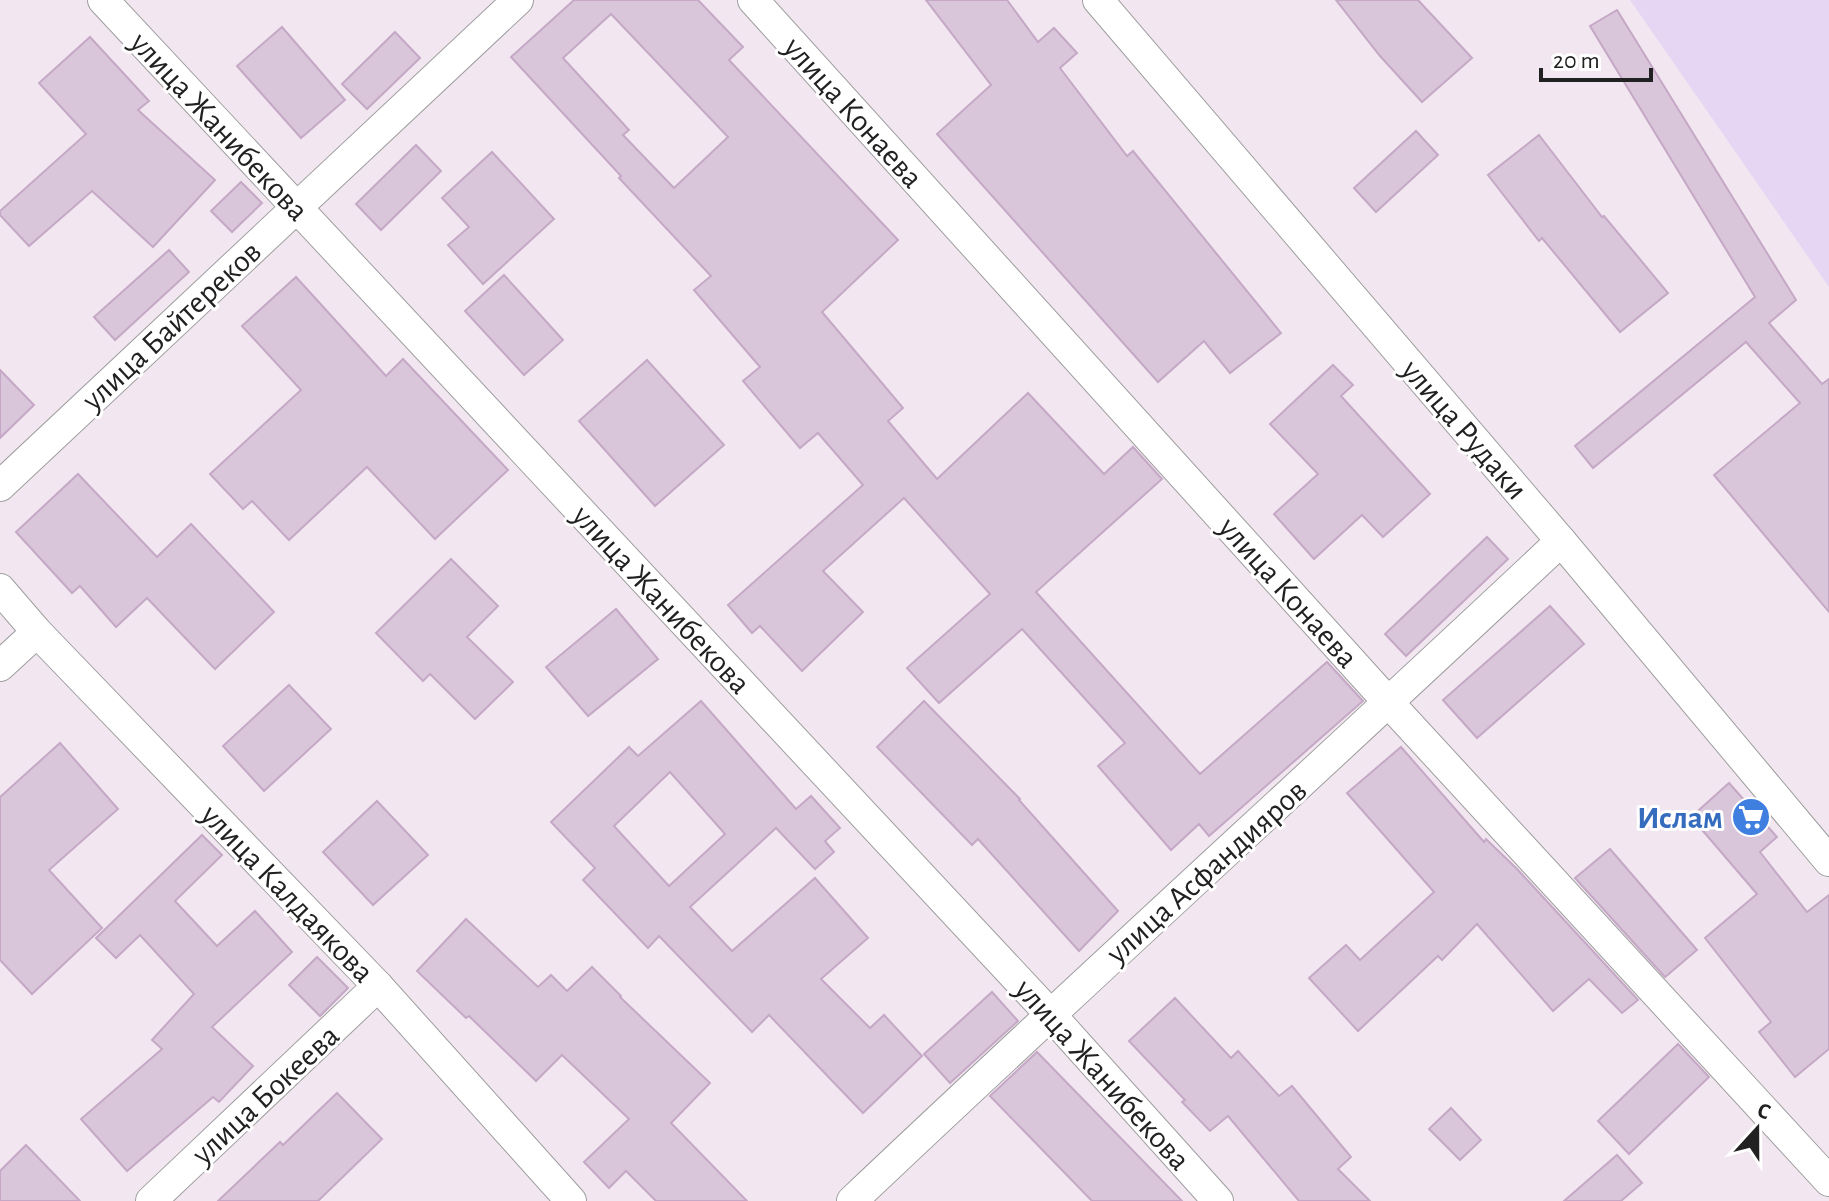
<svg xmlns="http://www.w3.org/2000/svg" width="1829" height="1201" font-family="'Alegreya Sans',sans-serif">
	<rect width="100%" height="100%" fill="#f2e7f0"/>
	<polygon fill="#e7d5f4" points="1630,0 1829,0 1829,287"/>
	<g fill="#d9c6da" stroke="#c5a8c6" stroke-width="2" fill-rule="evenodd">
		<path d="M574,0H698L743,47L729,60L898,240L822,312L903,408L888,421L937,479L1028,393L1104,474L1133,447L1162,479L1036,592L1200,774L1327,662L1363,701L1209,836L1199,824L1171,850L1098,766L1125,743L1022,629L939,703L907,668L990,594L904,498L823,571L863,612L802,671L760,626L752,633L728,605L863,485L818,433L800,448L743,381L760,367L694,290L711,276L619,178L621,176L511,57ZM611,14L728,137L674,188L623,135L629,130L563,58Z"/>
		<polygon points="926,0 1007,0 1038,42 1054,28 1077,53 1060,68 1127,156 1133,151 1281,333 1230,373 1204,341 1158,382 937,134 991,85"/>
		<polygon points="1336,0 1418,0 1472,58 1422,102 1380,56"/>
		<polygon points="1617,10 1796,300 1769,323 1822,384 1829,379 1829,612 1714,475 1800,403 1746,342 1593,468 1575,446 1755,297 1590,26"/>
		<polygon points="282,27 345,100 301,138 237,66"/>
		<polygon points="395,32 420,58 367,109 342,84"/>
		<polygon points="90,37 149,101 138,110 215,180 153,247 92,191 29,246 0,215 0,211 86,134 39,83"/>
		<polygon points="1416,131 1438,155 1376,212 1354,188"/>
		<polygon points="1539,135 1602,217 1604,216 1668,293 1620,332 1542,238 1539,241 1488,175"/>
		<polygon points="416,145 441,171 381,230 356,204"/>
		<polygon points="492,152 554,219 483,284 448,245 469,227 442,198"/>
		<polygon points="241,182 262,203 232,232 211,211"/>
		<polygon points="169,250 189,272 115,340 94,317"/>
		<polygon points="504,275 563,340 524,375 465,311"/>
		<polygon points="296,277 386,376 403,359 508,470 435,539 367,467 289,540 252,501 243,509 210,474 301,390 242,326"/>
		<polygon points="647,360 724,445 655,506 579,421"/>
		<polygon points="1333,365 1353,385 1341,396 1430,494 1383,537 1362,515 1314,559 1274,514 1318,474 1270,424"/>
		<polygon points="0,370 34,405 0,438"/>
		<polygon points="78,474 157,557 191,524 274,612 215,669 147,598 116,627 80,586 72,593 16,532"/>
		<polygon points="1487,537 1508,559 1406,656 1385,634"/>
		<polygon points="451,559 498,606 467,637 513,682 475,719 430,674 423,681 376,633"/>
		<polygon points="1550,606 1584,644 1477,738 1443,700"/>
		<polygon points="616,609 658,659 588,716 546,667"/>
		<polygon points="289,685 331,729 264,791 223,746"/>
		<path d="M701,701L796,809L811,796L840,828L825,841L834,852L815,869L776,828L690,907L732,951L815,878L868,938L821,979L870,1028L884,1015L922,1056L863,1113L769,1015L752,1032L659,936L648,948L583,880L595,868L551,822L629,747L638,756ZM670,772L725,834L669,886L614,826Z"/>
		<polygon points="924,701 1020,799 1019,800 1118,911 1079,951 978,839 972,845 877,747"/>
		<polygon points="60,743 118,809 49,870 102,928 32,994 0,960 0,797"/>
		<polygon points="1401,747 1484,842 1486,839 1517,869 1638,1000 1622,1013 1589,979 1553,1011 1477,924 1442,960 1438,956 1358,1031 1309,978 1346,945 1360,960 1434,892 1347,793"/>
		<polygon points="1729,783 1777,837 1760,852 1807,912 1829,895 1829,1049 1795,1077 1759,1032 1771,1022 1705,938 1757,894 1691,817"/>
		<polygon points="377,801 428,855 373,905 323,852"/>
		<polygon points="202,835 222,855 175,901 217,946 255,911 292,952 212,1027 253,1066 219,1102 213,1097 127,1171 81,1119 162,1049 152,1040 194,994 140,935 116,958 96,938"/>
		<polygon points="1610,849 1697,950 1665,977 1575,878"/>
		<polygon points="466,919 538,987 551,975 567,991 592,967 621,996 620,997 710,1083 671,1123 747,1201 656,1201 626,1171 609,1188 584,1162 629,1119 562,1055 536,1081 469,1016 466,1018 417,971"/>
		<polygon points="317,957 348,988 320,1016 289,985"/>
		<polygon points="992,992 1018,1021 950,1083 924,1054"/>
		<polygon points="1175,998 1231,1058 1238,1051 1279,1096 1292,1086 1351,1157 1338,1169 1370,1201 1299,1201 1228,1116 1210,1131 1182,1102 1185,1100 1129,1041"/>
		<polygon points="1678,1044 1709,1077 1629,1154 1598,1121"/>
		<polygon points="1037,1052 1182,1201 1092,1201 990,1096"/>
		<polygon points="337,1093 382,1139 318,1201 218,1201 280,1142 283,1145"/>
		<polygon points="1451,1108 1481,1140 1460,1160 1429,1129"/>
		<polygon points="26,1145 80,1201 0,1201 0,1171"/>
		<polygon points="1617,1155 1642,1183 1621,1201 1564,1201"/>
	</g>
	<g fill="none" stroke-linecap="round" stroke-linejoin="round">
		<defs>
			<g id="street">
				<polyline points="103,0 1050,1014 1218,1201"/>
				<polyline points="753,0 1389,703 1829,1181"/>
				<polyline points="1098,0 1561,541 1829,861"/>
				<polyline points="0,486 518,0"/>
				<polyline points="0,589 37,632 378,986 571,1201"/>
				<polyline points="0,666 37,632"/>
				<polyline points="151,1201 378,986"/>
				<path d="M852,1201C1086,979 1326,762 1561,541"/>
			</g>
		</defs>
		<use href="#street" stroke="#9e9e9e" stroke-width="32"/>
		<use href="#street" stroke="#fff" stroke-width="30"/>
	</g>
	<defs>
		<symbol id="supermarket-disc" viewBox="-11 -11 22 22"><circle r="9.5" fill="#3f7fe0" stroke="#fff"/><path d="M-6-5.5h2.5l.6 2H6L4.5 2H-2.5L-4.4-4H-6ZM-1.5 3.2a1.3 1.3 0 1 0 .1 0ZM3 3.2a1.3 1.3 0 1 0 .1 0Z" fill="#fff"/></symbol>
	</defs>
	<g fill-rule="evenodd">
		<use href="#supermarket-disc" x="1729" y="795" width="44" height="44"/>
	</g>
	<g text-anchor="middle" stroke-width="6" stroke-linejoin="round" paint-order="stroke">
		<g font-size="32" fill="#212121" stroke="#fff">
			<text transform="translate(854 112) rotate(48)" y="11">улица Конаева</text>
			<text transform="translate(220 126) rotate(47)" y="11">улица Жанибекова</text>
			<text transform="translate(171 325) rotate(-43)" y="11">улица Байтереков</text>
			<text transform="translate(1465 429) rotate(49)" y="11">улица Рудаки</text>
			<text transform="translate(1289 592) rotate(48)" y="11">улица Конаева</text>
			<text transform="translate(662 599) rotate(47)" y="11">улица Жанибекова</text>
			<text transform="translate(1206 871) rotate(-42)" y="11">улица Асфандияров</text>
			<text transform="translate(288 893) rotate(46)" y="11">улица Калдаякова</text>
			<text transform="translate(1103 1074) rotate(48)" y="11">улица Жанибекова</text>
			<text transform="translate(265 1094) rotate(-43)" y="11">улица Бокеева</text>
		</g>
		<g font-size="32" font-weight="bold" fill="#366cbe" stroke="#fff" text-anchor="end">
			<text x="1723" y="828">Ислам</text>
		</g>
	</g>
	<g transform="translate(1757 1129) rotate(21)" stroke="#ffffff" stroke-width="6" paint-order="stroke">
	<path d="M0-6L14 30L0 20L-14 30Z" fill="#212121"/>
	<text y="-12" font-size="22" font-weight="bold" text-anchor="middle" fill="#212121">С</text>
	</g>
	<path d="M1541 68v12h110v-12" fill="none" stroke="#212121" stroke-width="4"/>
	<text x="1553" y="68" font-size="24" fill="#212121" stroke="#ffffff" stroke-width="6" paint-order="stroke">20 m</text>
</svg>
